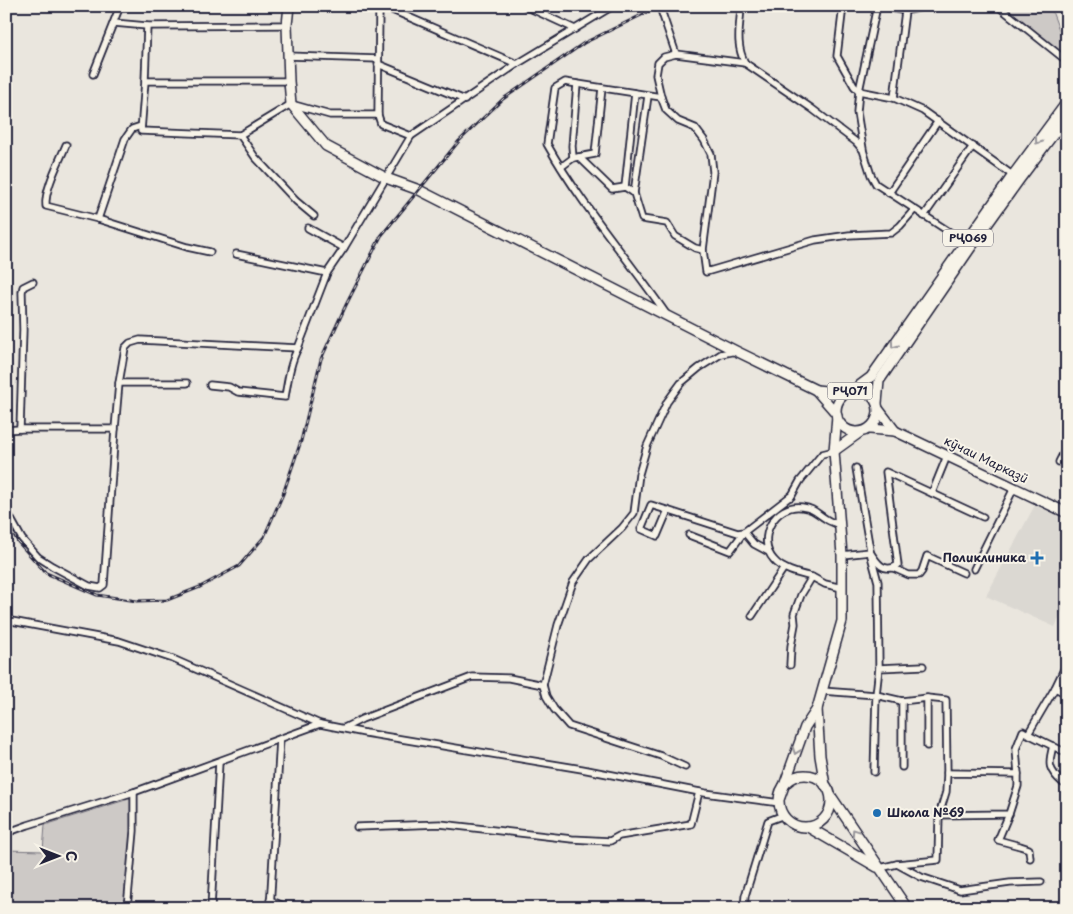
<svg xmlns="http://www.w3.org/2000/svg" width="1073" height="914" font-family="'Playpen Sans',sans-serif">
	<rect width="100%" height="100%" fill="#eae6de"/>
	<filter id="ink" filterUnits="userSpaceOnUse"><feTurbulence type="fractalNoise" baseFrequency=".02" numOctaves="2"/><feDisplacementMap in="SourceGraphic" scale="10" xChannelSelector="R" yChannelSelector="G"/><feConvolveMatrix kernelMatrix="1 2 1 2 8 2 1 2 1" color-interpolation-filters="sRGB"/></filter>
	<g filter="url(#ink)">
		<polygon fill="#dbd8d2" points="1035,505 1067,520 1067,601 1055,627 986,596"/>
		<g fill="#cdc9c6" stroke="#787680">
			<polygon points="1004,6 1050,6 1067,51 1067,57"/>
			<polygon points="132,798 131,828 124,908 6,908 6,850 43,851 45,825"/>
		</g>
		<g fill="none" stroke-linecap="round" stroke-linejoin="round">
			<defs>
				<g id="street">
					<polyline points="379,6 378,115 381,124 411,136"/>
					<polyline points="383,6 517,64"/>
					<polyline points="525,6 575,29"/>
					<polyline points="667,6 661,10 676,54"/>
					<path d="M741,6C740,27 735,44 745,63L811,108L856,142L863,150L871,175L876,184L968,244"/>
					<polyline points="843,6 837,56 854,86 859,91 894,98 923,111 1015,177"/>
					<path d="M887,6C904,13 910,10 927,6"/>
					<polyline points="998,6 1067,61"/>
					<polyline points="114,23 147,26 287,25"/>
					<polyline points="147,26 145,81 141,131 240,135 291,104 330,115 378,115"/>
					<polyline points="288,56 378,59"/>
					<polyline points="745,63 676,54 664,57 658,63 656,75 661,97 666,110 678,121 695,128 704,140 711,154 713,172 703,250 706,272 815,240 849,235 891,233 900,226 914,210"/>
					<polyline points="378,64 465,100"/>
					<polyline points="93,74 120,6"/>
					<polyline points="145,81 289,81"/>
					<path d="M661,97L565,82L555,88L547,144C581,205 627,257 667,315"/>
					<polyline points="894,98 905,11"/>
					<polyline points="240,135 255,157 296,201 314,216"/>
					<path d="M66,145C60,160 44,190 46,206L98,219L125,139L132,129L141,126"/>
					<polyline points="863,149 857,112 859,91 877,6"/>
					<polyline points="579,157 612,189 625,187 634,193 642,219 667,223 675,236 695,248 703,250"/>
					<polyline points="573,158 572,146 577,84"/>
					<polyline points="561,167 573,158 595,154 602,88"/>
					<polyline points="625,187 635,93"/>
					<polyline points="634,193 648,96"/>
					<polyline points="889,193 938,121"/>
					<polyline points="924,216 973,146"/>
					<polyline points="98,219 187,247 210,252"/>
					<polyline points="308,228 344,248 411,136 517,64 613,6"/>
					<polyline points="236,254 327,273 344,248"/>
					<polyline points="33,282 23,287 22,292 23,330 20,429 115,429"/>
					<polyline points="119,383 187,383"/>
					<path d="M210,385L229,387L238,392L285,397C288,380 290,363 298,348"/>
					<polyline points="6,430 20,429"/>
					<polyline points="1067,446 1059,462 1067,465"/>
					<polyline points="856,468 871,556 878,582 879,668"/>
					<polyline points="932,493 947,456"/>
					<polyline points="791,497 800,481 822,454 834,451"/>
					<polyline points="6,510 22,539 38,557 52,566 89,586 100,588 104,585 115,429 119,383 125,348 130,343 140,340 298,348 327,273"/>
					<polyline points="668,510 657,536 641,529 651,505 738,533 744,532 792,495"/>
					<polyline points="689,535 730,551 744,532 754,544 767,551"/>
					<path d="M842,555L870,552C877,563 884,574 898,565L886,472L983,517"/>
					<polyline points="893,568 909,575 919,575 922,571 927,556 964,573"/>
					<polyline points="974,569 1014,488"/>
					<path d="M812,577C800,574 782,570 774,560C755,539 775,503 802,507C815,509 816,513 826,519C830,522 835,523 840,525"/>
					<polyline points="752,616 784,568"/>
					<polyline points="6,620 119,641 173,659 320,724 365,733 582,769 705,793 780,803"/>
					<polyline points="790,665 791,646 795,624 794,614 801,595 812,577 825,584 842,588"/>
					<polyline points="543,685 546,696 554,709 569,726 661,756 685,767"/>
					<polyline points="1055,688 1067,694"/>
					<polyline points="822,691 876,695 874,772"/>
					<polyline points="927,698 946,700 947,773"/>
					<polyline points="902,701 927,698 927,746"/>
					<polyline points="344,728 362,719 472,677 509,678 543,685 558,625 573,582 589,559 622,528 634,513 639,474 647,446 667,402 681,383 699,368 721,354 736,351"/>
					<polyline points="1028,734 1067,753"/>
					<path d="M1053,746C1048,764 1048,770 1063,783"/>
					<polyline points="902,767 902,701 876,695 879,668 923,666"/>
					<polyline points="1009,814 998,840 1020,846 1029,849 1030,858"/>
					<polyline points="939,815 1009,814 1018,786 1018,774 1016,749 1023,731 1028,734 1055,688 1067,663"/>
					<polyline points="357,827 440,824 572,839 610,841 619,836 691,824 699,792"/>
					<polyline points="6,833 28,825 134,792 320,724"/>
					<polyline points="897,864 921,877 960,890 1010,883 1041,882"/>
					<polyline points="880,868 897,864 938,860 939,815 946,792 947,773 1018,774"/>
					<polyline points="270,900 288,908"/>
					<polyline points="127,908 134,831 134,792"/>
					<polyline points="211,908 219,762"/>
					<polyline points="270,908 280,739"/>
					<polyline points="744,908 745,896 768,821 784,815"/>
				</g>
				<g id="secondary">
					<polyline points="289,6 287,25 289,81 291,104 326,146 386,178 419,190 736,351 816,390 826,391 850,391"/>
					<polyline points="816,390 836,413"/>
					<polyline points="879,410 895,431"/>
					<polyline points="870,429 895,431 1067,513"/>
				</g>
				<g id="primary">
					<circle cx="857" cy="411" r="21"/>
					<polyline points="852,391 871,377 1013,175 1067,102"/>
					<polyline points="877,403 879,381 971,247 1019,180 1067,116"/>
					<polyline points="834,451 859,433"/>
					<polyline points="817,709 820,756 825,785"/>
					<circle cx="805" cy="801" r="26"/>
					<polyline points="831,796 907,908"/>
					<polyline points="780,797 805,727 817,709 842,621 842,555 834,451 837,416"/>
					<polyline points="808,827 877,867"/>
				</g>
			</defs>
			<use href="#street" stroke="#22223b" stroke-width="9"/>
			<use href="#secondary" stroke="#22223b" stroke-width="12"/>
			<use href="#primary" stroke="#22223b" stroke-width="12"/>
			<use href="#street" stroke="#f7f3e8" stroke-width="5.5"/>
			<use href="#secondary" stroke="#f7f3e8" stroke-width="9"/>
			<use href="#primary" stroke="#f7f3e8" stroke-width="9"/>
			<defs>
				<polyline id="rail" points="6,520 18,542 46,573 97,595 137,601 167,600 200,587 239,566 264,537 283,494 301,441 321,359 346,305 381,236 459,141 503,99 584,43 660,6"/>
			</defs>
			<use href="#rail" stroke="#22223b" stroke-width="3"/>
			<use href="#rail" stroke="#f7f3e8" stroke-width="1" stroke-dasharray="4" stroke-linecap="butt"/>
		</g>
		<defs><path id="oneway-chevron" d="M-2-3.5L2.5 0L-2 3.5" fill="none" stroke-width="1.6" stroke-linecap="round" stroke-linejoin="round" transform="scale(1.25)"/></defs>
		<g stroke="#97959a">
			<use href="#oneway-chevron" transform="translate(1038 141) rotate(126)"/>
			<use href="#oneway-chevron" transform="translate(894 345) rotate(125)"/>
			<use href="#oneway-chevron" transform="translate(796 751) rotate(110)"/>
			<use href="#oneway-chevron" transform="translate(855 832) rotate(-124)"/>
		</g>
	</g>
	<g fill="#1f6fb2" stroke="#f7f3e8" stroke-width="2">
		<path d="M1034.5 550.5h5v5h5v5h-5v5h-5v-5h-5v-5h5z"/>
		<circle cx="877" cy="813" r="5"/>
	</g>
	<g text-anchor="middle" stroke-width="4" stroke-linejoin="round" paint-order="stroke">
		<g fill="#f7f3e8" stroke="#62616f" stroke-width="1">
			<rect x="943" y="229.5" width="50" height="17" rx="4"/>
			<rect x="827.5" y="382.5" width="45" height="17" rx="4"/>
		</g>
		<g font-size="11" font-weight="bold" fill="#22223b">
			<text x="968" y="242">РҶ069</text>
			<text x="850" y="395">РҶ071</text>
		</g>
		<g font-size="12" fill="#22223b" stroke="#f7f3e8">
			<text transform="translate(986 460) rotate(26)" y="4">кӯчаи Марказӣ</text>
		</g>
		<g font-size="12" font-weight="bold" fill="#22223b" stroke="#f7f3e8" text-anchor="end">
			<text x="1026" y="562">Поликлиника</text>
			<text x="887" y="817" text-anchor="start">Школа №69</text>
		</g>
	</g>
	<rect width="1073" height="914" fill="none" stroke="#f7f3e8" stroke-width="25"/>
	<rect x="12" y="12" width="1048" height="889" fill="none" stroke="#22223b" stroke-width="2" filter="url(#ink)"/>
	<g transform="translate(58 856) rotate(90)" stroke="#f7f3e8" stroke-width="4" paint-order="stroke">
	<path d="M0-4L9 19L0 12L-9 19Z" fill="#22223b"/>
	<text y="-8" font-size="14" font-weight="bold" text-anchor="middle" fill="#22223b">С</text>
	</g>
</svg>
